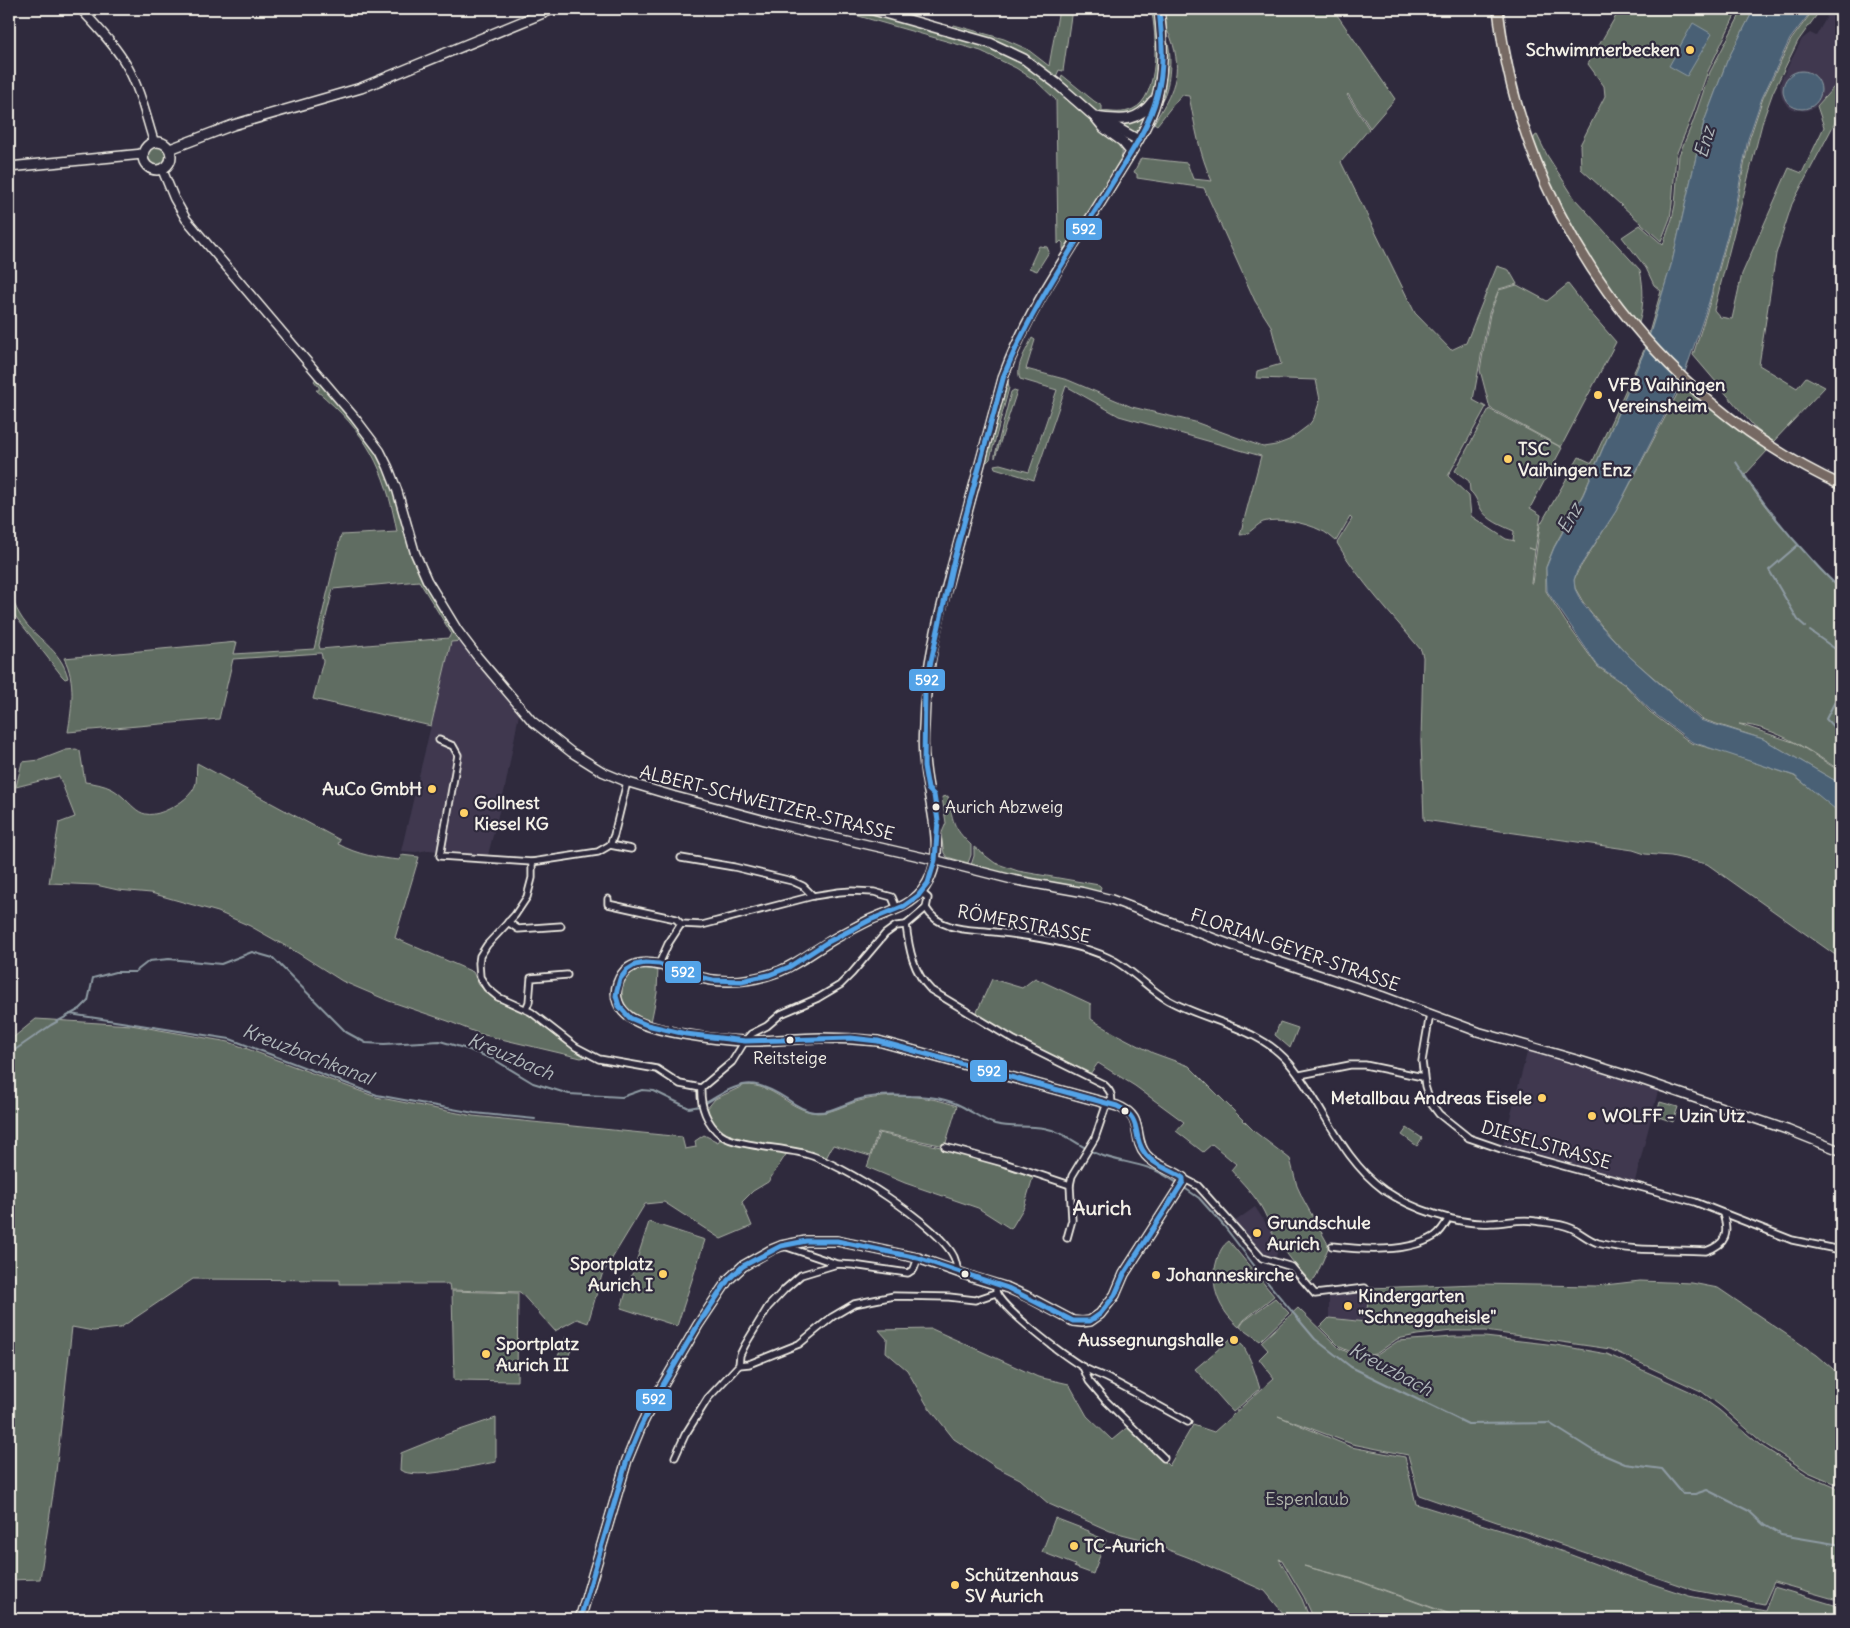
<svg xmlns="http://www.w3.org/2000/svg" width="1850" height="1628" font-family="Delius,sans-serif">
	<rect width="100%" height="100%" fill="#2f2a3d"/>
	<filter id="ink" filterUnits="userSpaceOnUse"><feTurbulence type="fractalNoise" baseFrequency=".02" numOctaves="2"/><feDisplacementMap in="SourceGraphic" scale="10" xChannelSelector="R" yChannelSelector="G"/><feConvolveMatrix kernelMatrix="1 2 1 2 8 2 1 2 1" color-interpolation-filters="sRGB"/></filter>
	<g filter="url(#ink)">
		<g fill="#3f394f">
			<polygon points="1827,9 1841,9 1841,79 1814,108 1805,111 1793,109 1788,107 1782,98 1780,86 1782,78 1802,39 1810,33 1816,36 1829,13 1826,11"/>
			<polygon points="462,641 476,661 519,714 505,788 488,855 429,850 416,852 401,851 451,642"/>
			<polygon points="1528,1049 1573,1062 1658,1091 1634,1185 1502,1149"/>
			<polygon points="1255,1207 1283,1249 1277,1253 1276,1257 1261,1253 1234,1222"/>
			<polygon points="1368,1289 1366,1321 1329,1318 1329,1294"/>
		</g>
		<g fill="#616d62" stroke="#aaafa5" fill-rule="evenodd">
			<path d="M834,9H859L986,45L1022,62L1049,81L1119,142C1124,151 1123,156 1118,165L1065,249H1063V243L1061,241L1058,244L1056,100L1036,81L1016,68L981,51Z"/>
			<polygon points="1059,9 1072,9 1063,71 1059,70 1055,79 953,29 954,25 1004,39 1027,49 1049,66"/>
			<path d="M1151,9H1155C1162,51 1167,132 1099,114C1091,112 1068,90 1060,83L1062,75L1094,101L1102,106V111C1113,112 1123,114 1133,109C1160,97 1157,33 1151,9Z"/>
			<path d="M1162,9H1333L1395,99L1370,128L1348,94L1347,95L1369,129L1341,162L1415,313L1451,350L1466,343L1497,266L1509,270L1517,284L1499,289L1489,313L1473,400L1486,407L1448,476L1469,496L1471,516L1506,539L1515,541L1513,540L1514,531C1502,526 1487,520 1481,509C1477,502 1476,496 1470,491L1469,481L1455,471L1489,409L1562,448L1530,508L1541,515L1535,550L1528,548L1535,550L1531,583H1532L1540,525L1579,457L1592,463L1644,350L1661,291L1654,285L1646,268L1622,237L1640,225L1663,245L1672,219L1675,205L1679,155L1693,122L1710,72L1743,9H1754L1727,61L1704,122L1672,262L1645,350L1583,494L1554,547L1546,567V591L1565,621L1598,667L1625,685L1650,712L1691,743L1724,752L1794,776L1837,809L1841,815V959L1707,864L1671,856L1645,854L1633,850L1424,820L1421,741L1423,657L1421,650C1392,615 1360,582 1337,543L1352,519L1350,517L1336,541C1331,537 1326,532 1320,530C1307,523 1277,517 1263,522C1254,526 1250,535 1240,535L1261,456L1119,416L1066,386L1034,480L995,468L994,465L1000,464L1029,472L1057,390L1020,379C1015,366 1026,351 1032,338L1035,340L1026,369L1068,380L1132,407L1195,422L1263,447L1276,445L1289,440L1309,425L1314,418L1320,400L1316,380L1256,378L1257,371L1281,364L1271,326L1255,301L1204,188L1137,178V174L1134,172L1141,158L1187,163L1193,179L1212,181C1199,154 1195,125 1189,96L1181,95L1157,125L1154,123C1172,93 1184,74 1171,38C1170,35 1167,32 1166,28C1164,22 1163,15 1162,9Z"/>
			<polygon points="1620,9 1738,9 1708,71 1690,121 1676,155 1672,204 1670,218 1661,241 1581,169 1580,145 1605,96 1604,86 1588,64"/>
			<polygon points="1814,9 1821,9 1798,41 1773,92 1763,120 1714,310 1720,317 1732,319 1742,274 1789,168 1802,173 1824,127 1817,106 1841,79 1841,111 1792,204 1776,254 1759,365 1797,388 1806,377 1825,387 1773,442 1756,429 1693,355 1710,302 1736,207 1749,140 1763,98 1791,40"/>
			<path d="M1168,43C1172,57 1170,90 1161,101L1166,44Z"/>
			<polygon points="1146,113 1136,134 1119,124"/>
			<path d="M1537,135L1547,155L1575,199L1640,270C1644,288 1644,305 1639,323C1630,312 1620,302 1612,291C1577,246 1553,193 1533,141L1535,136Z"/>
			<circle cx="157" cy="156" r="12"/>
			<polygon points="1039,246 1047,247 1049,252 1037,271 1029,268"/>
			<polygon points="1568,284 1589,311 1616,342 1561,447 1490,408 1480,370 1490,314 1499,290 1517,285 1547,301"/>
			<path d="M316,378L319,380L362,429L389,472L408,540L462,641L451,642L431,726L313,699L323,661L321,653L233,659L219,719L68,732C72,707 76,681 64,658L237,642L234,654L314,649L341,535L397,532C385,467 367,433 316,390H319V387L314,381ZM419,581L451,633L449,638L320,649L319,645L333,589Z"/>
			<polygon points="1008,381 1009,388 990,459 987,462 986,461"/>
			<path d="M1682,385L1699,401L1768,450L1744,476C1762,505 1786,531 1809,557C1819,568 1829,580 1841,589V771C1810,751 1776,727 1739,724L1796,743L1841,772V784L1763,739L1701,719L1630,657L1601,625L1583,602L1575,588L1574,580L1578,571L1616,511Z"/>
			<polygon points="1014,390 1017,391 995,458 995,455 1011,392"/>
			<path d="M9,589C12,598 15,607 20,615C34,639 61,648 68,678L65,679L62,676L12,612L9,608Z"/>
			<path d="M76,749L80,751L85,782C94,783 104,785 112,789C135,802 136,825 169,809C179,804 193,795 196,783C197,776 196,770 197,763L340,840L338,844C358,855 378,858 400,860L401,855L419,857L395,938L473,972L479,985L490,996L529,1015L564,1043L585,1057L581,1058L480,1034L448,1021L389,1001L342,981L298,953L250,926L218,912L151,893L118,890L96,885L49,883L59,823L75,817L59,776L16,787L22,762L40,760L66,750Z"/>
			<path d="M948,796C953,821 952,827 971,845V855L968,863L947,857L944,853L941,835L946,823L942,797Z"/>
			<polygon points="974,847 995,863 1018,871 1099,885 1101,887 1100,891 1097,892 999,873 971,865 974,856"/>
			<path d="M643,967L658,968L657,993L651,1022C647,1021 641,1020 636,1017C612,1004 620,974 643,967Z"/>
			<path d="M1035,978L1091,1004V1019L1114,1033L1153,1053L1189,1066L1255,1132L1290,1159L1297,1186L1303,1199L1329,1246L1315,1279L1309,1283L1275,1238C1270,1230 1269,1221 1264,1212C1256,1196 1242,1183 1231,1170L1236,1164L1212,1144L1203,1152L1176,1131L1184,1122L1135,1086L1098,1063L1090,1074L1015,1038L976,1014L992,979L1022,988Z"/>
			<polygon points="36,1019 131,1025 229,1042 376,1097 473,1116 682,1137 685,1149 696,1147 695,1141 704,1135 718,1142 722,1137 789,1150 768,1182 753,1191 742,1202 752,1226 721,1239 664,1202 645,1204 602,1275 588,1323 577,1319 555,1331 520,1292 450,1290 449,1284 340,1284 340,1280 193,1279 120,1328 93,1331 72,1327 55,1481 40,1579 9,1580 9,1041"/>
			<polygon points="1280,1022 1298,1028 1290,1048 1275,1035"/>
			<path d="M745,1085C775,1085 785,1106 811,1112C828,1116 843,1105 859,1101C890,1093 928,1095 957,1106L945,1146L878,1132L870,1156L833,1145L825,1160L801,1151L753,1142L727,1134L713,1123L706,1110L715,1099Z"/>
			<polygon points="1660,1102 1678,1107 1673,1122 1656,1116"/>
			<polygon points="1407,1128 1422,1138 1417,1146 1402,1135"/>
			<polygon points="879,1133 945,1148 1033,1177 1024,1207 1011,1229 978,1208 905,1183 867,1167"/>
			<polygon points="649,1222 705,1240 677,1326 621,1308"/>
			<path d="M1229,1241L1274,1296L1244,1320L1239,1327C1219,1310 1209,1286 1217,1260C1220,1251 1222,1246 1229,1241Z"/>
			<polygon points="1640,1281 1692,1283 1718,1288 1817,1355 1841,1376 1841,1486 1808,1472 1763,1443 1722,1407 1701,1391 1610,1349 1485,1331 1452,1331 1417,1335 1397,1339 1376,1354 1360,1356 1340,1347 1320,1327 1329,1318 1366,1322 1369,1288 1477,1284 1596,1286"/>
			<polygon points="452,1291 518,1293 517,1381 454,1380"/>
			<polygon points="1275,1298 1289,1313 1260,1341 1240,1327 1244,1321"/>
			<polygon points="1298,1308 1339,1348 1360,1358 1377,1355 1398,1341 1453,1337 1485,1337 1556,1345 1607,1354 1698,1395 1719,1410 1760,1445 1807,1475 1841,1490 1841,1601 1774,1582 1764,1604 1693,1590 1419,1495 1408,1455 1352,1444 1278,1416 1351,1447 1405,1457 1416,1504 1526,1538 1622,1574 1689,1596 1765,1611 1774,1587 1841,1607 1841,1619 1464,1619 1357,1580 1304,1566 1358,1581 1462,1619 1314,1619 1304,1597 1282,1560 1279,1559 1302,1599 1310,1619 1288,1619 1265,1591 1190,1558 1137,1538 1110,1531 1049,1504 1020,1479 996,1467 954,1439 927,1405 907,1370 886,1352 887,1339 879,1330 932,1329 1038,1377 1069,1384 1087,1416 1112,1440 1129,1426 1169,1466 1193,1425 1214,1432 1274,1378 1259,1359 1268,1350 1261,1342"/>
			<path d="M1235,1335C1249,1351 1254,1369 1260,1389L1233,1412L1195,1369Z"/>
			<polygon points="566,1337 575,1341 565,1364 556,1361"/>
			<path d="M496,1418V1462C475,1465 416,1481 400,1470L401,1453L448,1434Z"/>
			<polygon points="1055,1518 1089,1531 1089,1533 1106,1540 1093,1574 1074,1567 1075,1565 1042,1552"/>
		</g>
		<g fill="#4a6175" stroke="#8e9ba3">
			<polygon points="1754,9 1813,9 1790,39 1762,98 1748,139 1735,207 1709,302 1682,381 1616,511 1577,571 1574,580 1575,589 1582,603 1601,626 1630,657 1700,720 1763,739 1841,784 1841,814 1795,776 1692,742 1651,711 1625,684 1598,666 1547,591 1546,568 1554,548 1583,495 1645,350 1672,262 1704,122 1727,61"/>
			<polygon points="1693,23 1712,34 1687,76 1669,66"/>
			<circle cx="1802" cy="90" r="19"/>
		</g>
		<polygon fill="#2f2a3d" points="1647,334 1685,382 1683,385 1644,345"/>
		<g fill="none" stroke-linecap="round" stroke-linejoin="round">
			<g stroke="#8e9ba3" stroke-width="2">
				<path d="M1736,462C1758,497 1783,529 1811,559C1821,570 1830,580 1841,589"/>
				<polyline points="1798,545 1769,570 1798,620 1806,627"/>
				<polyline points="1810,631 1841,653"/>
				<polyline points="1841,690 1826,719 1841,735"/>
				<polyline points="70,1014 230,1039 377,1095 474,1113 535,1119"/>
				<polyline points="9,1054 51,1025 80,1009 88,1001 93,978 115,972 135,972 149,961 169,959 221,964 252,952 273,958 346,1032 366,1043 384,1044 440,1041 467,1049 495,1060 533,1083 569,1094 622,1097 642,1090 654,1091 689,1108 700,1106"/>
				<path d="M704,1104C740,1083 750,1075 787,1099C794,1104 804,1111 814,1112C830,1113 842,1105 857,1100C873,1095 893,1095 910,1096C927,1096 946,1098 961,1106C973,1112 982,1120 995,1124C1011,1128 1027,1125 1044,1128C1064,1131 1079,1147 1098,1154C1115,1161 1132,1162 1149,1168C1160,1171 1169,1178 1179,1184"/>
				<polyline points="1183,1187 1199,1198 1224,1226 1263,1277 1315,1339 1351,1367 1468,1424 1549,1423 1592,1450 1625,1464 1662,1469 1683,1494 1695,1494 1707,1490 1749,1511 1764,1525 1781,1535 1841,1545"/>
			</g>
			<defs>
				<g id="minor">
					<polyline points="439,740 453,746 458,755 440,856 532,862 598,852 610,845 614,835 627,782"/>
					<polyline points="610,845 631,849"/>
					<polyline points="681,858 734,867 792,881 803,886 813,896"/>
					<polyline points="532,862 532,878 527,897 515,915 487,945 480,956 479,963 480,977 487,988 498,997 531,1012 576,1047 599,1059 657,1069 680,1084 701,1088"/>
					<path d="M921,892L928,898L926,908C931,917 940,923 950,926C964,931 981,930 995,932C1030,936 1078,943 1109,958C1131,968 1147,988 1168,1000C1209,1023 1258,1026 1290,1064C1324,1105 1340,1158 1384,1190C1412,1209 1457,1225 1491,1223C1506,1223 1520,1218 1535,1221C1547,1223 1560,1223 1571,1228C1580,1232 1588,1240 1598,1243C1633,1252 1671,1249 1706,1251C1727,1244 1729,1233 1723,1214"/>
					<polyline points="608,899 608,904 676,919 681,924"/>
					<polyline points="508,922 518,929 561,926"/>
					<path d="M906,925L896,926L885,934L852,973L840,985L818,998L781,1014L767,1026L751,1034L745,1041L732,1062L701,1088C700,1106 707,1124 721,1135C736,1146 786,1148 806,1154C841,1163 939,1225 954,1257C956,1262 957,1267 958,1272"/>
					<path d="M906,925C909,949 913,972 931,990L1014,1040L1103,1084C1110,1090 1113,1095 1111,1104"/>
					<polyline points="906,925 926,908"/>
					<polyline points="659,964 668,944 681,924 702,925 813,896 839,892 852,891 874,892 892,897 897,909"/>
					<polyline points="526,1009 529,1002 531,978 567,975"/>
					<polyline points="1430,1014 1422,1061 1425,1086 1430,1102 1439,1114 1469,1138 1501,1149 1695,1202 1792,1240 1841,1250"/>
					<polyline points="1300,1075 1350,1065 1365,1065 1423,1077"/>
					<polyline points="945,1147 1007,1164 1070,1185"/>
					<polyline points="1183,1178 1198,1186 1207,1196 1262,1258 1292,1267 1315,1294 1365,1288"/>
					<polyline points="1067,1238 1072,1220 1070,1185 1072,1176 1095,1138 1107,1103"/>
					<path d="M1332,1246C1362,1250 1408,1253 1435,1236C1441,1232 1445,1225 1449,1218"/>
					<polyline points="787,1247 837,1264"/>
					<path d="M996,1290C996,1305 1068,1359 1083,1367C1091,1372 1099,1374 1107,1378C1134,1392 1161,1407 1188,1422"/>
					<polyline points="739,1365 749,1364 799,1344 832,1317 854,1304 894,1296 949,1297 975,1300 996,1293"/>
					<polyline points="1083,1367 1089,1381 1105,1400 1164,1458"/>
					<polyline points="675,1457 685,1435 708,1398 739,1365 740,1355 745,1345 768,1307 785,1289 801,1275 837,1264 853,1265 908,1273 914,1269 918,1258"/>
				</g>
				<g id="tertiary">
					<path d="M81,9C97,27 115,45 127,66C140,89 146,117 154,142"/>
					<polyline points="162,169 174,198 186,219 355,418 380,451 388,467 397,490 415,553 427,580 458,631 477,656 532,721 571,752 603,772 627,782 674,796 782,825 935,860 1014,880 1082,892 1110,899 1242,949 1382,996 1479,1032 1578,1060 1642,1080 1788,1130 1841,1151"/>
				</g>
				<g id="secondary">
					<polyline points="870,9 990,43 1024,59 1056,83 1095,117 1104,128 1122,141 1131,152"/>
					<path d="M1095,117C1120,120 1136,124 1153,101"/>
					<polyline points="1107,122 1138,140"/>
					<circle cx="157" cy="156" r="14"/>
					<polyline points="170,149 233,125 361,88 553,9"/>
					<polyline points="9,167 143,154"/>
					<path d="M580,1619L627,1460L641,1426L653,1402L698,1325L728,1280L743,1266L771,1250L781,1246L806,1241H837L918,1258L975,1278L1008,1288L1026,1296L1073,1321L1082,1322L1090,1321L1100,1314L1115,1295L1124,1274L1183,1182V1178C1172,1169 1155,1166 1146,1155C1131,1137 1146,1117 1117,1106L878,1041C859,1039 840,1038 820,1038C795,1038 770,1042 745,1041C719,1040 651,1032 631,1018C619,1010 613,997 618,983C631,948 671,969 695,976C706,980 718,981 729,981C747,981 764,977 780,971C802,962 820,946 841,935C851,930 861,924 872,919C890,911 909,907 922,891C950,856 929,807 925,767C923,754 923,740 924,726C925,655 948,584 966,516C979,469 991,422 1004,375C1030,304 1078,241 1116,177C1130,154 1145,132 1154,107C1165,75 1163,41 1159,9"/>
				</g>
				<path id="primary" d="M1498,9C1521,215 1653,398 1841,485"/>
			</defs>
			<use href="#minor" stroke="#f4f1e8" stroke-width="9"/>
			<use href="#tertiary" stroke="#f4f1e8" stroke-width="11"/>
			<use href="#secondary" stroke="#f4f1e8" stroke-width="12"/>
			<use href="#primary" stroke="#f4f1e8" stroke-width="12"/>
			<use href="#minor" stroke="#2f2a3d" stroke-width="5.5"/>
			<use href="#tertiary" stroke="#2f2a3d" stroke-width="8"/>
			<use href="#secondary" stroke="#2f2a3d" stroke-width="9"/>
			<use href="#primary" stroke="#766964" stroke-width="9"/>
			<defs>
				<g id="bus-1">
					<path d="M1159,9C1162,38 1165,67 1157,96C1148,130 1126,160 1108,190C1071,251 1031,309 1004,375L952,567L925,688L924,766L928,789L934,795L938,821L935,860L928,883L918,896L904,906L870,920L826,943L789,967L769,975L741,981L713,980L694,976L659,964L645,963L635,965L627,970L620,979L617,990L616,996L619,1006L630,1018L647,1025L686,1034L745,1041L851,1038L878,1041L1117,1106C1145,1120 1130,1135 1146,1155C1155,1166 1171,1170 1183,1178V1182"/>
					<polyline points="580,1619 627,1460 641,1426 653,1402 698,1325 728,1280 743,1266 781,1246 806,1241 837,1241 918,1258 1008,1288 1073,1321 1090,1321 1100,1314 1115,1295 1124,1274 1183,1182"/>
				</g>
			</defs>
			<use href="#bus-1" stroke="#2f2a3d" stroke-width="9"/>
			<use href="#bus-1" stroke="#53a3e8" stroke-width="5"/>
		</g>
	</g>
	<g fill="#ffd166" stroke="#2f2a3d" stroke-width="2">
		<circle cx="1690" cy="50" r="5"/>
		<circle cx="1598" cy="395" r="5"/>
		<circle cx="1508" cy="459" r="5"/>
		<circle cx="432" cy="789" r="5"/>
		<circle cx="464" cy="813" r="5"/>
		<circle cx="1542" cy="1098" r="5"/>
		<circle cx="1592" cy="1116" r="5"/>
		<circle cx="1257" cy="1233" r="5"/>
		<circle cx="663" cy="1274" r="5"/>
		<circle cx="1156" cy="1275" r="5"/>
		<circle cx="1348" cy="1306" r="5"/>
		<circle cx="1234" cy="1340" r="5"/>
		<circle cx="486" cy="1354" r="5"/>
		<circle cx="1074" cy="1546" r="5"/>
		<circle cx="955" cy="1585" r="5"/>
	</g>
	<g fill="#f4f1e8" stroke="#2f2a3d" stroke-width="2">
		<circle cx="936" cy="807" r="4.5"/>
		<circle cx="790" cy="1040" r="4.5"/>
		<circle cx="1125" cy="1111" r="4.5"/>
		<circle cx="965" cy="1274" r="4.5"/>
	</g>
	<g text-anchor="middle" stroke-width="4.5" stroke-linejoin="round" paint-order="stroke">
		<g font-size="17" fill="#f4f1e8" stroke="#2f2a3d" text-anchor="start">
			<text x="945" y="813">Aurich Abzweig</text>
			<text x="790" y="1064" text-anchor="middle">Reitsteige</text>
		</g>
		<g font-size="18" font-weight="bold" fill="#f4f1e8" stroke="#2f2a3d" text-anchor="start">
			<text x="1680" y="56" text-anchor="end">Schwimmerbecken</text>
			<text x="1608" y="391">VFB Vaihingen<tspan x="1608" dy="21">Vereinsheim</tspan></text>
			<text x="1518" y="455">TSC<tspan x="1518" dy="21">Vaihingen Enz</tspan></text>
			<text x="422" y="795" text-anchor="end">AuCo GmbH</text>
			<text x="474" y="809">Gollnest<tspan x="474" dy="21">Kiesel KG</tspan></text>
			<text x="1532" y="1104" text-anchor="end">Metallbau Andreas Eisele</text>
			<text x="1602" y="1122">WOLFF - Uzin Utz</text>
			<text x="1267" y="1229">Grundschule<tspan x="1267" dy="21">Aurich</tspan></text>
			<text x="653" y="1270" text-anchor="end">Sportplatz<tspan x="653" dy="21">Aurich I</tspan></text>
			<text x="1166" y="1281">Johanneskirche</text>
			<text x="1358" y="1302">Kindergarten<tspan x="1358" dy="21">"Schneggaheisle"</tspan></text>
			<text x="1224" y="1346" text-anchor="end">Aussegnungshalle</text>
			<text x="496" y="1350">Sportplatz<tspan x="496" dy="21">Aurich II</tspan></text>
			<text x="1084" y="1552">TC-Aurich</text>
			<text x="965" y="1581">Schützenhaus<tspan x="965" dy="21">SV Aurich</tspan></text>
		</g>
		<g font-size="18" fill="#f4f1e8" stroke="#2f2a3d">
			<text transform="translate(767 803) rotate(14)" y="6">ALBERT-SCHWEITZER-STRASSE</text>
			<text transform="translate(1024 924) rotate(11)" y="6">RÖMERSTRASSE</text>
			<text transform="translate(1295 950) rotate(19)" y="6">FLORIAN-GEYER-STRASSE</text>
			<text transform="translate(1546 1145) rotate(16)" y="6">DIESELSTRASSE</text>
		</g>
		<g font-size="18" fill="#b2b6ac" stroke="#2f2a3d">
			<text x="1307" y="1505">Espenlaub</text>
		</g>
		<g font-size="19" font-style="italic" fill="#b0b7ba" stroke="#2f2a3d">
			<text transform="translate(1704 142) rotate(-74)" y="7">Enz</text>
			<text transform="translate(1569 518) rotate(-61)" y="7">Enz</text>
			<text transform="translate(308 1054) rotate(21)" y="7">Kreuzbachkanal</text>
			<text transform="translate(511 1056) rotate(23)" y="7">Kreuzbach</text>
			<text transform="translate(1391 1369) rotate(28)" y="7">Kreuzbach</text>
		</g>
		<g font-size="20" font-weight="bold" fill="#f4f1e8" stroke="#2f2a3d">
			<text x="1102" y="1215">Aurich</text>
		</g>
	</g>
	<g stroke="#2f2a3d" stroke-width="2">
		<rect x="1065" y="217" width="38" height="24" rx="5" fill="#53a3e8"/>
		<rect x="908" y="668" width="38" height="24" rx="5" fill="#53a3e8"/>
		<rect x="664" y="960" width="38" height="24" rx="5" fill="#53a3e8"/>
		<rect x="969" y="1059" width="39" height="24" rx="5" fill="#53a3e8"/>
		<rect x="635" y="1388" width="38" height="24" rx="5" fill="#53a3e8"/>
	</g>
	<g font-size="14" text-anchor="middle" font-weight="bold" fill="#fff">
		<text x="1084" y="234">592</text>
		<text x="927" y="685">592</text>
		<text x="683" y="977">592</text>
		<text x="989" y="1076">592</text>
		<text x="654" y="1404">592</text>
	</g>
	<rect width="1850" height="1628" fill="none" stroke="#2f2a3d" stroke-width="30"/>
	<rect x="15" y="15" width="1820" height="1598" fill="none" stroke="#f4f1e8" stroke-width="2" filter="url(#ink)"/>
</svg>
